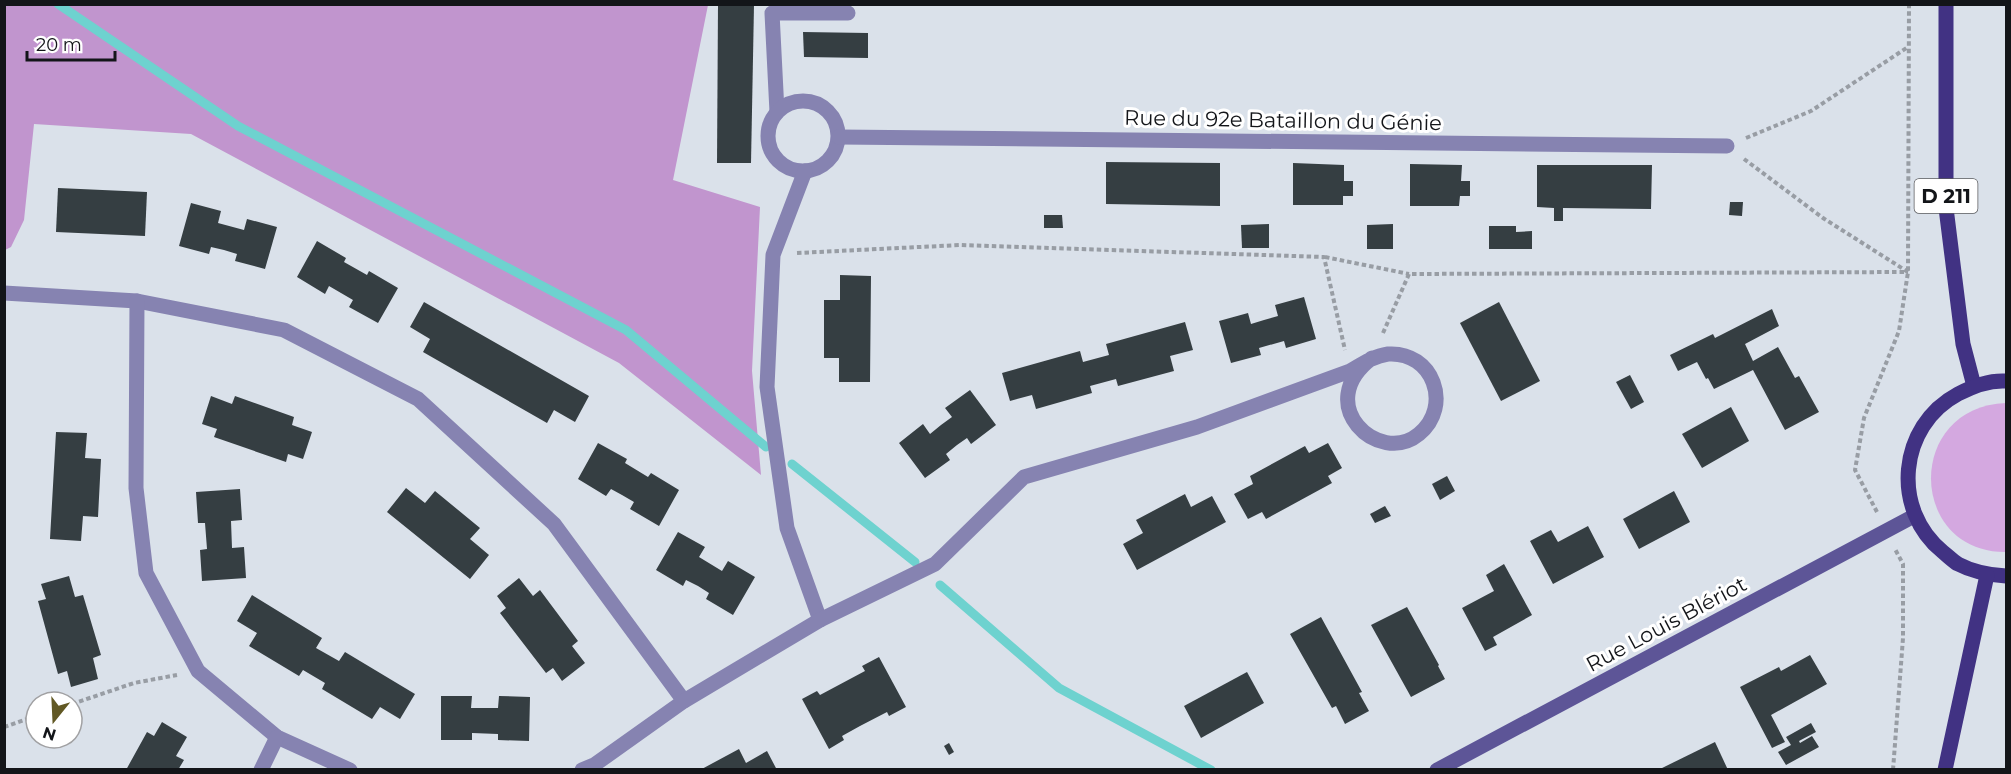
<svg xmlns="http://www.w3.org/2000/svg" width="2011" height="774" viewBox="0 0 2011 774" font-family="Montserrat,sans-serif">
	<rect width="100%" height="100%" fill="#dae1ea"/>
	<path fill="#d4a8e0" d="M2006,403V552C1908,553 1904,407 2006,403Z"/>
	<path fill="#c195ce" d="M5,4L708,5L673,180L760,207L752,371L761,475L619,363L191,134L34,124L24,220L11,247L5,250Z"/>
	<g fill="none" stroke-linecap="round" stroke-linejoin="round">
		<g stroke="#6ed2cf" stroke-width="9">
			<path d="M58,4L238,126L626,330L766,447"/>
			<path d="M792,464L915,562"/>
			<path d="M940,585L1059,688L1211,770"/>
		</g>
	</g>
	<g fill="#353e42">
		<path d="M718,5H754L751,163H717Z"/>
		<path d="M803,32L868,33V58L804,57Z"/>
		<path d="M1106,162L1220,163V206L1106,204Z"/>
		<path d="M1293,163L1344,165V181H1353V196H1343V205H1293Z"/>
		<path d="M1410,164L1462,165L1461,181H1470V196H1460L1459,206H1410Z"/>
		<path d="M1537,165H1652L1651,209L1563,208V221H1554V208L1537,207Z"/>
		<path d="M58,188L147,192L145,236L56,232Z"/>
		<path d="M1730,202H1743L1742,216L1729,215Z"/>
		<path d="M191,203L221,211L218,223L244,230L247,219L277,227L265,269L235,261L237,254L224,250L211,247L209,254L179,246Z"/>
		<path d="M1044,215H1062L1063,228H1044Z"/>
		<path d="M1269,224V248H1242L1241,225Z"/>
		<path d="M1393,224V249H1367V225Z"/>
		<path d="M1489,226H1516V232L1532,231V249H1489Z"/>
		<path d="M317,241L346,258L344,262L367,275L369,271L398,288L378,323L349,307L353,300L329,286L325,294L297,277Z"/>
		<path d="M840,275L871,276L870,382H839V358H824V300H840Z"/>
		<path d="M1304,297L1316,339L1286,348L1284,341L1259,348L1261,355L1231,363L1219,321L1248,313L1251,324L1264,320L1278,316L1275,305Z"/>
		<path d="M424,302L589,396L575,422L554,410L547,423L423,352L430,339L410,327Z"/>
		<path d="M1499,302L1540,381L1501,401L1460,323Z"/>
		<path d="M1772,309L1779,326L1745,344L1753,361L1778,347L1795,378L1799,376L1819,412L1785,430L1753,370L1714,389L1708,378L1706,379L1697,362L1678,371L1670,355L1713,334L1715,338Z"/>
		<path d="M1185,322L1193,350L1170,356L1174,371L1118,386L1116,379L1090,386L1092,393L1036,409L1032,395L1010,401L1002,373L1080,351L1083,362L1109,355L1106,344Z"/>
		<path d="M1630,375L1644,402L1631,409L1616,382Z"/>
		<path d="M970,390L996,425L971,444L967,438L957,445L946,454L950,460L925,478L899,443L923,424L930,434L941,425L952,417L945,408Z"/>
		<path d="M211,396L232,404L235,396L294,417L292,425L312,432L303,459L288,454L286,462L214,437L217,429L202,424Z"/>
		<path d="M1731,407L1749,441L1702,468L1682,434Z"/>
		<path d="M56,432L87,433L85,458L101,459L98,517L83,516L81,541L50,539Z"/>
		<path d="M598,443L627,459L625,463L648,477L651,473L679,490L659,526L630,509L634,502L622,495L611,489L606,496L578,479Z"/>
		<path d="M1328,443L1342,468L1328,476L1332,483L1266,519L1262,512L1248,519L1234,494L1253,484L1250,476L1305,446L1309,453Z"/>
		<path d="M1447,476L1455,491L1440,500L1432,484Z"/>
		<path d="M406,488L425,503L435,491L480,528L470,539L489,555L470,579L387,512Z"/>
		<path d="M240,489L242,520L231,521L232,548L244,547L246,578L202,581L200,550L207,549L205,523H198L196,492Z"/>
		<path d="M1674,491L1690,522L1639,549L1623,519Z"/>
		<path d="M1185,494L1191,507L1212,496L1226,522L1137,570L1123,544L1143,533L1136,520Z"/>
		<path d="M1385,506L1391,516L1375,523L1370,514Z"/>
		<path d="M1588,526L1604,557L1553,584L1530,541L1551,530L1558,542Z"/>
		<path d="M678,532L705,547L699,557L722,571L728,561L755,577L733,615L706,599L709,593L698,586L686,580L683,586L656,570Z"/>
		<path d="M1504,564L1532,615L1493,637L1497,645L1485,651L1462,608L1494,591L1486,575Z"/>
		<path d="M69,576L75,597L83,595L101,655L93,658L98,679L71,687L67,671L58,674L38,601L46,599L41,584Z"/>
		<path d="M519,578L533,596L540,590L578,641L572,646L585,663L562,681L553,668L546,673L500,613L506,608L497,596Z"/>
		<path d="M252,595L322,638L316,648L339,661L345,652L415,694L400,719L380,707L372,719L322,689L325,683L303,670L299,676L249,646L257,633L237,621Z"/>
		<path d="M1407,607L1439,665L1438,666L1445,679L1411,697L1371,625Z"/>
		<path d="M1321,617L1362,692L1359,693L1369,711L1345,724L1336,706L1332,708L1290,634Z"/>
		<path d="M1810,655L1827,684L1771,715L1785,742L1772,748L1740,687L1779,667L1781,671Z"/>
		<path d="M879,657L906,707L889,716L887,712L860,726L842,736L844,740L829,749L802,699L817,691L820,695L865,671L862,666Z"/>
		<path d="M1247,672L1264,703L1201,738L1184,706Z"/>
		<path d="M441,696H472L471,708H498L499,696L530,697L529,741L498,740V734L472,733V740H441Z"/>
		<path d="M162,722L187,737L176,756L184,760L178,770H126L147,732L154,736Z"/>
		<path d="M1811,723L1816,732L1799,741L1800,743L1812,736L1819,747L1786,765L1778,752L1791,745L1786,737Z"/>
		<path d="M1715,742L1728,770H1658Z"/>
		<path d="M949,743L954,752L949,755L944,746Z"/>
		<path d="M739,749L746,763L767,751L777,770H700Z"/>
	</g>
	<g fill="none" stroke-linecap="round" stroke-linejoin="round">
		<g stroke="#989da4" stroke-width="4" stroke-dasharray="4.5 3" stroke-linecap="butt">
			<path d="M1746,138L1811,111L1908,47"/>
			<path d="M1744,159L1823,218L1908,272"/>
			<path d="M797,253L960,245L1324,257L1345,350"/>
			<path d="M1325,257L1409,274"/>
			<path d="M1383,333L1409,274L1908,272"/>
			<path d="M1877,512L1855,470L1864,418L1899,331L1908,272L1909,4"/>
			<path d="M72,704L134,683L177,675"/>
			<path d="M4,727L36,716"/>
			<path d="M1893,770L1903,638V564L1895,549"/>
		</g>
		<path stroke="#8683b1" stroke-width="15" d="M777,112L772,13H848"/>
		<g stroke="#8683b1" stroke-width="15">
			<circle cx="803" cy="136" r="35"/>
			<path d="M839,137L1727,146"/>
			<path d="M805,171L773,255L767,387L787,528L820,620"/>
			<path d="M4,293L137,301L284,330L418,399L554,524L684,701"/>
			<path d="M137,301L136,488L146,573L198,671L277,737L350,770"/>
			<path d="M261,770L277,737"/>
			<path d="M582,770L594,765L684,701L820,620L935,564L1024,477L1197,427L1350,371C1362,364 1374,356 1388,354C1433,351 1453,406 1419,434C1379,467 1311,404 1372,358"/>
		</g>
		<path stroke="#5d5597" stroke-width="15" d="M1437,770L1914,516"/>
		<g stroke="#413283" stroke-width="15">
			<path d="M1946,4V208L1963,344L1974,386"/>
			<path d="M2006,381C1990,380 1973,386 1958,394C1898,426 1891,510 1943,552C1948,556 1953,561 1958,564C1973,572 1990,575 2006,576"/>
			<path d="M1945,770L1987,575"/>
		</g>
	</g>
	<g text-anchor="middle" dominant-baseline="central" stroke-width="6" stroke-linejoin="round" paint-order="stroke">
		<rect fill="#fff" stroke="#5a5b5e" stroke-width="1.5" x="1914.5" y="179" width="63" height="34" rx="4.5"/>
		<g font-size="20" font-weight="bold" fill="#131519">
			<text x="1946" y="196">D 211</text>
		</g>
		<g font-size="21" fill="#131519" stroke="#fff">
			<text transform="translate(1283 120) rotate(1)">Rue du 92e Bataillon du Génie</text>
			<text transform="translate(1666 624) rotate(-28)">Rue Louis Blériot</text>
		</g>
	</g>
	<rect width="2011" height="774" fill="none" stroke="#131519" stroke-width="12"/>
	<g transform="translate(54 720) rotate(198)"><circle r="28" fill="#ffffff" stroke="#a1a1a3" stroke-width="1.5"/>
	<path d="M0-4.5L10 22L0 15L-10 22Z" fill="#615824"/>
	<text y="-9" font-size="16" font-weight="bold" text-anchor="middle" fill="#131519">N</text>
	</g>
	<path d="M27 51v9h88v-9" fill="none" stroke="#131519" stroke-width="3"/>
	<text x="36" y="51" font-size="18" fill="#131519" stroke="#ffffff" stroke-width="4.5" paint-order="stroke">20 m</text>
</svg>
